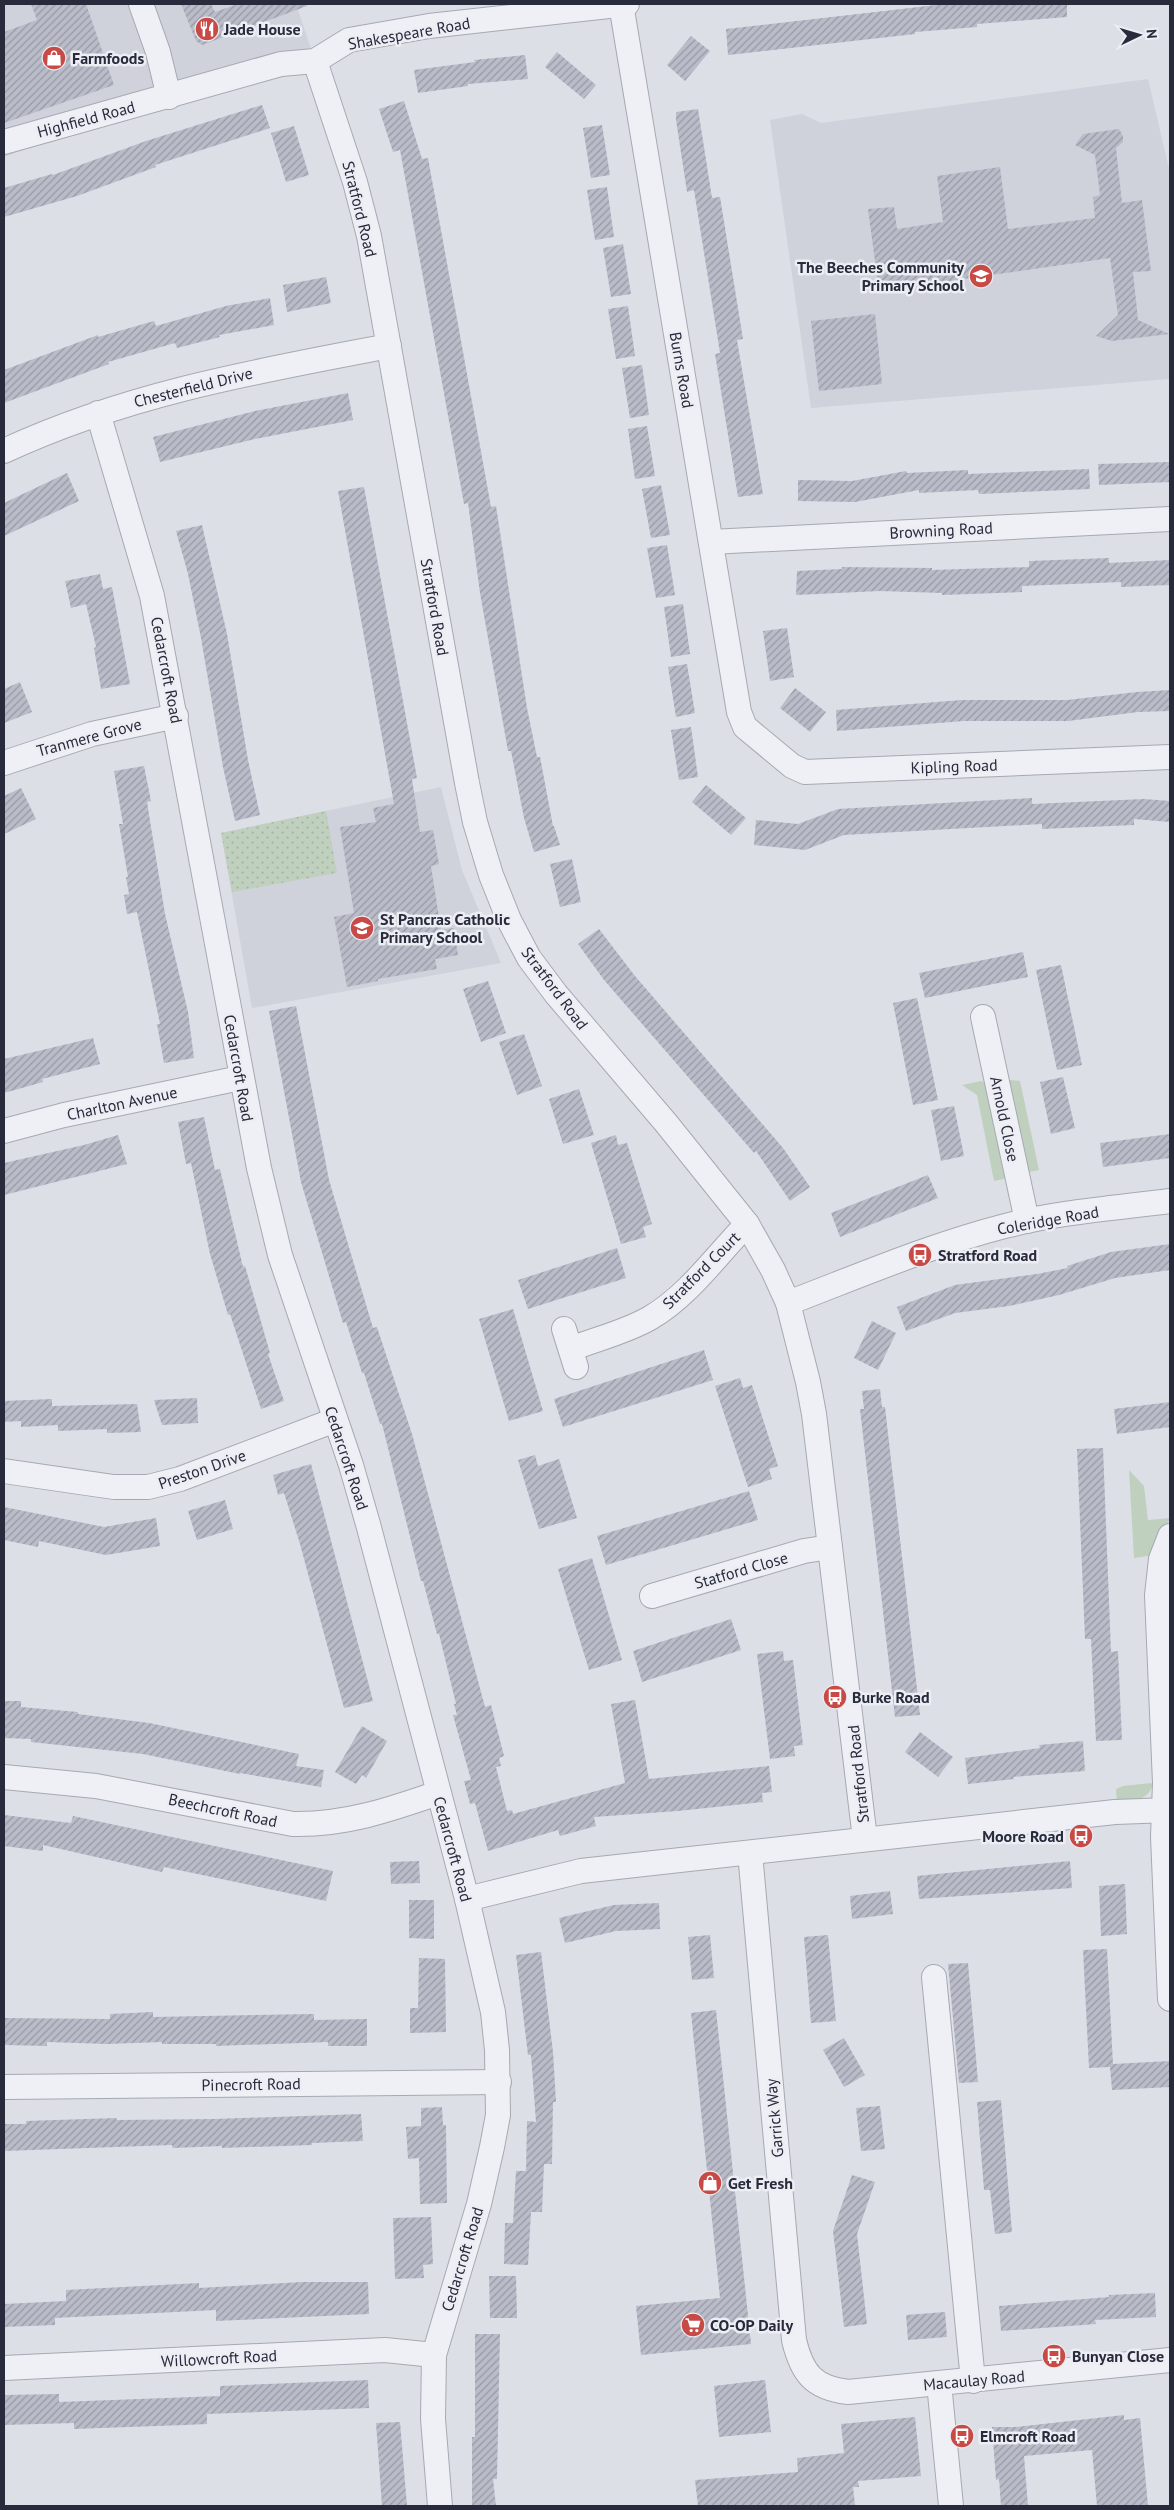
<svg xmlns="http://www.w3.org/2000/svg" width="1174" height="2510" viewBox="0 0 1174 2510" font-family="'PT Sans',sans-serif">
	<defs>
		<pattern id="park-dots" width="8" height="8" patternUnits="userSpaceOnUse" patternTransform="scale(1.25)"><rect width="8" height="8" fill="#c0d0be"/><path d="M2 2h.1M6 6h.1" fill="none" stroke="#a5b3a4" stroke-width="1.8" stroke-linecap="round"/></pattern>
		<pattern id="building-hatch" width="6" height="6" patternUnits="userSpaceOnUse" patternTransform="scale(1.25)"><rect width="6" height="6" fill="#babdc9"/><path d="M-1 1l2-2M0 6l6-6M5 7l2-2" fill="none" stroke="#979aa4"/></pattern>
	</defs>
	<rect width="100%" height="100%" fill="#dddfe6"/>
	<g fill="#cfd1db">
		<path d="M4,4H296L315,61L169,97L4,157Z"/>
		<path d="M1148,79L1170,173V379L811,408L770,120L802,114L821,123Z"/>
		<path d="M441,787L462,870L501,963L252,1008L221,833Z"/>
	</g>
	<g fill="#c0d0be">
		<path d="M1010,1080L1020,1081L1039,1170L1024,1173L1008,1084Z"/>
		<path d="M981,1081L987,1083L1009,1178L994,1181L977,1095L962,1085Z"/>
		<path d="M1129,1470L1144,1486L1148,1520L1170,1518L1154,1555L1134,1558Z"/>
		<path d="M1151,1783L1153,1785C1147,1801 1132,1802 1117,1804L1116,1789L1123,1786Z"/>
	</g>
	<path fill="url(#park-dots)" d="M326,811L337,873L232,892L221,833Z"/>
	<g fill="url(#building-hatch)">
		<path d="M31,4H86L114,85L4,123V32L37,20Z"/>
		<path d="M181,4H211L215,12L238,4H307V6L202,45L196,41Z"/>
		<path d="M945,4H1067V17L977,24V27L915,32V34L728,55L726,29Z"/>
		<path d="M691,36L710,51L685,81L667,65Z"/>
		<path d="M557,52L596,85L584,99L545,67Z"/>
		<path d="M525,55L528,79L468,84V86L418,93L414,70L475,62L474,60Z"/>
		<path d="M404,101L422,159L428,158L491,507L496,506L527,708L537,757H540L553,826H554L560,845L534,852L524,818L511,751H508L480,593L468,503L464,504L400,150L393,152L379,109Z"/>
		<path d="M262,105L270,128L155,165L156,167L77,196L4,217V188L52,174L53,175L146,141Z"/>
		<path d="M698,109L712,198L720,197L743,339L737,340L763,494L738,497L715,354L720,353L694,190L687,192L676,120V112Z"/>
		<path d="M602,125L610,175L591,178L583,128Z"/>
		<path d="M294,126L309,175L286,182L271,133Z"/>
		<path d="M1119,129L1123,136V142L1116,148L1122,203L1142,200L1151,271L1133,272L1138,320L1169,334L1112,341L1096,336L1118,315L1110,258L879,291L868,209L894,207L897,229L943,222L937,176L1000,167L1008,229L1095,218L1093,197L1100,195L1095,155L1075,145L1083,134Z"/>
		<path d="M607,187L614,237L595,240L587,190Z"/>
		<path d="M623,244L631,294L611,297L603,248Z"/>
		<path d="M326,277L331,303L287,312L283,285Z"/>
		<path d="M270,298L274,325L219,335L220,337L177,348L175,343L108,362L109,364L4,403V370L98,335V337L154,321L156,326L226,306Z"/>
		<path d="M628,306L635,356L616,359L608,309Z"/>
		<path d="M875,314L882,384L819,391L811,321Z"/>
		<path d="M642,365L649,415L630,418L622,368Z"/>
		<path d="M348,393L353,420L255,439L160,462L153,437L255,411Z"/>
		<path d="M647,426L655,476L635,479L628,429Z"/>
		<path d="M1170,462V482L1099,485L1098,464Z"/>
		<path d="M1089,469L1090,489L979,494L978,490L919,493V490L855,502L798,501V480L852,481L906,471L907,473L968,470V474Z"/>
		<path d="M67,473L79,501L4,536V503Z"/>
		<path d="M661,485L670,535L651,538L642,489Z"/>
		<path d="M364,487L417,778L412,779L420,832L433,830L439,864L431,866L441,930L454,928L458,955L435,959L437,969L378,979V981L347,987L334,917L354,913L340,827L376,822L373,808L394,804L338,491Z"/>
		<path d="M202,525L227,634L248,760L260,815L235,821L223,767L201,638L188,574L176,531Z"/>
		<path d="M667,545L675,595L656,598L647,548Z"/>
		<path d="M1109,558V563L1170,560V585L1121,587V582L1022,586V592L942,595V593L880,591L796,595L797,571L842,569V567L932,568V570L1029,567V561Z"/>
		<path d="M100,574L103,589L112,587L130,684L101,689L94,648L96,647L86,604L71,608L65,581Z"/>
		<path d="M683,604L690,654L671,657L664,607Z"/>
		<path d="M787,628L794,677L770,681L763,631Z"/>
		<path d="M687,664L695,713L676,717L668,667Z"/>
		<path d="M20,682L32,712L4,723V689Z"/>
		<path d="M795,688L826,712L810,732L780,708Z"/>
		<path d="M1170,690V711L1138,712L1068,721H964L837,731L836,710L962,700H1067L1137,692Z"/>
		<path d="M691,727L698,777L679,780L671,730Z"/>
		<path d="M144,766L151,801L147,802L165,914L188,1012L194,1058L164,1063L157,1024H160L137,912L127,914L124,895L129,894L126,877H128L119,824H123L114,771Z"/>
		<path d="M706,785L746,818L731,835L692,802Z"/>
		<path d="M21,788L36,819L4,834V796Z"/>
		<path d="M1032,798V804L1144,799L1170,801V822L1134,819V825L1042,829V824L844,835L805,850L754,845L756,820L798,824L838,809Z"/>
		<path d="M572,859L581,902L560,907L550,864Z"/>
		<path d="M599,929L635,976L783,1148L810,1187L790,1201L756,1151L754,1153L604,980L578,944Z"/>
		<path d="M1023,952L1028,977L925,998L919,973Z"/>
		<path d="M1061,965L1082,1065L1057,1070L1036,970Z"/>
		<path d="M488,981L506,1033L481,1042L463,989Z"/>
		<path d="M917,998L938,1100L913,1105L893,1003Z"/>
		<path d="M296,1006L329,1180L373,1328L377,1327L412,1434L485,1707L491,1705L504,1756L499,1758L501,1766L496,1767L507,1811L512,1810L513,1814L625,1783L611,1704L635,1700L649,1779L769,1766L772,1792L762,1793L763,1802L678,1811L594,1817L596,1826L560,1836L558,1830L488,1851L475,1803L470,1804L464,1781L471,1780L453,1715H457L454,1704H456L439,1634H437L423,1581H421L382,1424H380L364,1373H362L346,1322L343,1323L301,1182L269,1011Z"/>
		<path d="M524,1034L542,1086L517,1095L499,1042Z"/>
		<path d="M93,1038L100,1064L42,1079L43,1082L4,1093V1059Z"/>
		<path d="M1063,1077L1075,1128L1051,1134L1040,1082Z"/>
		<path d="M579,1089L594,1135L563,1144L549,1099Z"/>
		<path d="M954,1106L964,1156L941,1161L931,1110Z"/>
		<path d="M204,1117L215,1170L220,1169L243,1267L245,1266L270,1353L268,1354L284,1401L261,1409L230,1314L228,1315L210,1254L191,1163L186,1164L178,1122Z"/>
		<path d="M1170,1134V1158L1103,1167L1100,1143Z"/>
		<path d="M118,1135L127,1164L4,1195V1163L84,1145Z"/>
		<path d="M616,1135L618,1145L627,1143L652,1224L643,1227L646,1237L621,1244L591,1143Z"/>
		<path d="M928,1175L938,1198L840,1237L831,1213Z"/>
		<path d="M1170,1244V1270L1115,1278L1059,1295L1009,1306L955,1313L906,1331L897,1307L955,1285L1037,1274L1068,1268L1067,1266L1111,1252Z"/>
		<path d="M617,1248L626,1278L528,1309L518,1280Z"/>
		<path d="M513,1309L543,1411L509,1421L479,1319Z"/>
		<path d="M872,1321L896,1333L878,1370L854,1358Z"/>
		<path d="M704,1350L713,1380L563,1427L554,1399Z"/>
		<path d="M740,1378L743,1388L752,1385L778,1466L769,1469L772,1479L748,1487L715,1386Z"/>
		<path d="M880,1389L882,1407H885L920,1715L895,1717L860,1409H864L862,1391Z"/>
		<path d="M197,1398L198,1423L162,1425L154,1400Z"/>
		<path d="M52,1399V1406L137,1404L141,1432L107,1433V1429L58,1431V1425L21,1427V1421L4,1422V1401Z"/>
		<path d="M1170,1402V1427L1117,1434L1114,1409Z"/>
		<path d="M1103,1448L1111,1652L1118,1651L1122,1740L1096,1741L1091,1639H1085L1077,1449Z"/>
		<path d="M535,1455L538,1466L559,1459L577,1518L539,1529L518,1460Z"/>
		<path d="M311,1464L373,1701L344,1708L300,1544L284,1493L278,1495L273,1475Z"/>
		<path d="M749,1491L758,1520L606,1565L597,1536Z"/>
		<path d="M225,1500L233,1529L197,1540L188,1511Z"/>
		<path d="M4,1507L104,1527L156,1518L160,1546L106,1555L39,1541L38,1547L4,1540Z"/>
		<path d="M592,1558L622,1660L589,1670L558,1569Z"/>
		<path d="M731,1619L741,1650L642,1682L633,1651Z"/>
		<path d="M783,1651L784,1661L793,1660L803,1745L794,1746L795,1756L770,1759L757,1654Z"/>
		<path d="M4,1701H21V1707L78,1712V1714L149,1723L299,1754L296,1766L324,1770L321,1787L240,1773V1774L143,1754L31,1742V1739L4,1738Z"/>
		<path d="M362,1726L387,1741L366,1778L362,1775L356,1784L335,1772Z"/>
		<path d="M920,1732L953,1757L938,1777L905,1752Z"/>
		<path d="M1083,1741L1085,1771L1013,1777L1014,1779L968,1784L965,1758L1040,1748L1039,1745Z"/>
		<path d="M4,1815L71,1823L73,1816L333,1871L326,1901L164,1867L162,1872L43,1845V1851L4,1846Z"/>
		<path d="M419,1861L420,1883L391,1884L390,1862Z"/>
		<path d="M1070,1861L1072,1888L919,1899L917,1876Z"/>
		<path d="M1125,1884L1127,1934L1101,1936L1099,1886Z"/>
		<path d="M890,1891L893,1914L852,1919L850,1896Z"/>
		<path d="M409,1900H434V1939L409,1938Z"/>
		<path d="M659,1903L660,1929L616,1931L565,1943L559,1918L614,1905Z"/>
		<path d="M710,1935L714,1978L692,1980L688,1937Z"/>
		<path d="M828,1935L836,2021L811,2023L804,1937Z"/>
		<path d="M1107,1949L1113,2064L1170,2061V2087L1112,2090L1110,2067L1089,2068L1083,1950Z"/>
		<path d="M541,1952L553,2052L556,2102H553L552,2164H544L542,2212H531L528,2265L504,2264L505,2223H513L516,2171H526L527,2121L536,2122L531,2055H528L516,1955Z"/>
		<path d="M419,1958L445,1959L446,2032L410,2033V2008H418Z"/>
		<path d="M968,1963L978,2082L959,2083L948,1964Z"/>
		<path d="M716,2010L751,2344L641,2355L636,2306L720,2298L691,2013Z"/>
		<path d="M153,2012V2017L314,2014V2020L367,2019V2046H328V2042L216,2046V2044H162V2042L107,2044L47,2042V2046L5,2045V2018L110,2019V2014Z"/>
		<path d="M844,2038L865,2075L844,2087L823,2050Z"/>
		<path d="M1001,2100L1012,2232L995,2234L990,2190H984L977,2102Z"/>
		<path d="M880,2106L885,2149L861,2151L856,2108Z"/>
		<path d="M442,2107L443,2125H446L447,2203L420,2204L419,2158L408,2159L406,2127L421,2126V2108Z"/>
		<path d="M361,2114L363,2141L312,2143V2145L222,2148V2146L173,2148L172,2145L4,2151V2124H26V2121L116,2118L117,2120L214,2119Z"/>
		<path d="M852,2175L875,2182L857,2234L867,2324L844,2327L833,2231Z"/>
		<path d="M431,2217L433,2264L423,2265L424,2278L395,2279L393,2218Z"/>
		<path d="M489,2276H516L517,2318H490Z"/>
		<path d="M302,2282H368L369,2314L216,2321V2310L55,2318V2325L4,2327V2304L66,2301V2290L199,2283V2288Z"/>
		<path d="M1155,2293L1156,2317L1095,2320L1096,2324L1001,2331L999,2306L1109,2297V2295Z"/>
		<path d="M945,2312L947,2337L908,2340L906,2315Z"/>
		<path d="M475,2334H500L497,2479H493L496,2506H472V2437H475Z"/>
		<path d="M368,2380L369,2408L207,2414V2424L185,2425L74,2429V2423L4,2425V2395L59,2394V2402L220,2396V2386Z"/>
		<path d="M765,2380L771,2432L719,2437L714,2386Z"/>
		<path d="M1124,2415V2420L1140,2418L1148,2506H1097L1092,2450L1024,2456L1028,2506H1001L999,2479L996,2480L992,2427H1015Z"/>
		<path d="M915,2417L921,2476L858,2481L859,2487H853L855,2505L698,2506L695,2480L798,2472L797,2458L844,2453L841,2424Z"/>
		<path d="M400,2422L407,2506H382L376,2423Z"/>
	</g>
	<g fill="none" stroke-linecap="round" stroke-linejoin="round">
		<g stroke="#a6a9b3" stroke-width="26">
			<g id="minor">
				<path d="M141,4L158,52L169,97"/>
				<path d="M621,4L739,712L745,727L792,766L805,772L1170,757"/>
				<path d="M315,61L355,182L369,236L467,783L475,822L491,875L509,920L529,958L556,994L666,1123L747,1224L773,1270L788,1303L808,1382L814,1414L865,1839"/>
				<path d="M4,142L281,64L315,61L349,40L429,26L627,4"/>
				<path d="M98,413L152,596L259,1168L280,1255L351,1465L368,1524L467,1899L493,2012L497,2050L498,2115L492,2147L479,2204L434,2355L433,2419L440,2506"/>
				<path d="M4,451C126,394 257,371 389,346"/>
				<path d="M711,542L1170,519"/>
				<path d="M4,763L92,734L176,716"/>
				<path d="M983,1017L1027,1221"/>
				<path d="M4,1131L64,1115L240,1078"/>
				<path d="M788,1303C859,1276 931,1245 1005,1226C1059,1212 1116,1208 1170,1201"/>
				<path d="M564,1329L576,1367"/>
				<path d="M571,1349C596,1339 626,1332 650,1318C688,1296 716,1256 747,1224"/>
				<path d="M4,1471L114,1487H148L180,1479L335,1420"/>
				<path d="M652,1596L804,1551L830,1547"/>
				<path d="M4,1777L96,1786L293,1824C345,1825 389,1810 438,1793"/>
				<path d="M750,1853L794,2340C802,2374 814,2388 848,2392L1170,2360"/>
				<path d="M467,1899L581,1871L1115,1812L1170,1810"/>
				<path d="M934,1977L973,2381"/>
				<path d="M1170,1999L1163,1837L1165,1783L1157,1595L1161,1559L1170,1536"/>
				<path d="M4,2087L499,2082"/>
				<path d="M4,2368L385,2350L434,2355"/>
				<path d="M939,2383L951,2506"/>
			</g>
		</g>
		<use href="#minor" stroke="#eff0f5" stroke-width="24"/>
	</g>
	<defs>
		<g id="restaurant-disc" transform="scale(1.25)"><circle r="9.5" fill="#c74a46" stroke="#eceef4"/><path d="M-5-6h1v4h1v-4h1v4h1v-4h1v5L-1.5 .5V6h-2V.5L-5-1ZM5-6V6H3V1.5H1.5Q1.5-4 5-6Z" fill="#fff"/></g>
		<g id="shop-disc" transform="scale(1.25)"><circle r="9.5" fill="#c74a46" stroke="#eceef4"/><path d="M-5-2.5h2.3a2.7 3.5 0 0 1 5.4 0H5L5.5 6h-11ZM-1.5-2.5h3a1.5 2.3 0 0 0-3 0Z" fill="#fff"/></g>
		<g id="school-disc" transform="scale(1.25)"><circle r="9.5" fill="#c74a46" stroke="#eceef4"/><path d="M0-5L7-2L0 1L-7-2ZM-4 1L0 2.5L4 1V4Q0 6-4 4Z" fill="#fff"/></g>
		<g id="bus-disc" transform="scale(1.25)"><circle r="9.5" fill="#c74a46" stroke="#eceef4"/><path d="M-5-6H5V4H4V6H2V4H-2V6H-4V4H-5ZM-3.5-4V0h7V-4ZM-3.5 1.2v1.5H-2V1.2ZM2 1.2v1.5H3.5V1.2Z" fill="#fff"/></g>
		<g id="supermarket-disc" transform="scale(1.25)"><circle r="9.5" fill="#c74a46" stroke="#eceef4"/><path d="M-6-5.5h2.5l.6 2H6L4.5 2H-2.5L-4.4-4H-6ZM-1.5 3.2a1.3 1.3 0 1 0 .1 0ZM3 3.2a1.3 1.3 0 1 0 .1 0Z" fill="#fff"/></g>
	</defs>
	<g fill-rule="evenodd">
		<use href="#restaurant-disc" x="207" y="29"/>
		<use href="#shop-disc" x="54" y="58"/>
		<use href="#school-disc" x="981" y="276"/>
		<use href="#school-disc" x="362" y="928"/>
		<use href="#bus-disc" x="920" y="1255"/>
		<use href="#bus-disc" x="835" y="1697"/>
		<use href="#bus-disc" x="1081" y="1836"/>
		<use href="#shop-disc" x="710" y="2183"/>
		<use href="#supermarket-disc" x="693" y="2325"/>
		<use href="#bus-disc" x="1054" y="2356"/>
		<use href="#bus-disc" x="962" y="2436"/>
	</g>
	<g text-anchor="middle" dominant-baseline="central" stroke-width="5" stroke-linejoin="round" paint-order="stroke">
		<g font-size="16" font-weight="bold" fill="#272b3c" stroke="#eceef4" text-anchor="start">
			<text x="224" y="29">Jade House</text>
			<text x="72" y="58">Farmfoods</text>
			<text x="964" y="267" text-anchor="end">The Beeches Community<tspan x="964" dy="18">Primary School</tspan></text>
			<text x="380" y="919">St Pancras Catholic<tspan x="380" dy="18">Primary School</tspan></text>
			<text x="938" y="1255">Stratford Road</text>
			<text x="852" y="1697">Burke Road</text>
			<text x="1064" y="1836" text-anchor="end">Moore Road</text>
			<text x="728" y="2183">Get Fresh</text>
			<text x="710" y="2325">CO-OP Daily</text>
			<text x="1072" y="2356">Bunyan Close</text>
			<text x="980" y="2436">Elmcroft Road</text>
		</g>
		<g font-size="16" fill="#272b3c" stroke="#eceef4">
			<text transform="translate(409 33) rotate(-10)">Shakespeare Road</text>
			<text transform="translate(86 119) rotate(-15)">Highfield Road</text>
			<text transform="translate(360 209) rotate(76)">Stratford Road</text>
			<text transform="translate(682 370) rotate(80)">Burns Road</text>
			<text transform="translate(193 387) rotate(-14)">Chesterfield Drive</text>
			<text transform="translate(941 530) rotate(-3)">Browning Road</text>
			<text transform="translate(435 607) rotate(80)">Stratford Road</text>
			<text transform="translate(167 670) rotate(79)">Cedarcroft Road</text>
			<text transform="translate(89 737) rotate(-15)">Tranmere Grove</text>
			<text transform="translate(954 766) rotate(-2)">Kipling Road</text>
			<text transform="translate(555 988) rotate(53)">Stratford Road</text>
			<text transform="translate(239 1068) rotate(80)">Cedarcroft Road</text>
			<text transform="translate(122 1103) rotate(-12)">Charlton Avenue</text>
			<text transform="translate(1005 1119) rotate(78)">Arnold Close</text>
			<text transform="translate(1048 1220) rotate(-10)">Coleridge Road</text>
			<text transform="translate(701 1270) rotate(-45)">Stratford Court</text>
			<text transform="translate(347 1458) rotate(72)">Cedarcroft Road</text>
			<text transform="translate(202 1469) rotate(-19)">Preston Drive</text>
			<text transform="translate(741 1570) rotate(-16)">Statford Close</text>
			<text transform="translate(858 1774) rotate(-96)">Stratford Road</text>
			<text transform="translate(223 1810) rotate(12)">Beechcroft Road</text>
			<text transform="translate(453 1849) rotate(75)">Cedarcroft Road</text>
			<text transform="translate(251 2084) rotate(-1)">Pinecroft Road</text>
			<text transform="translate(774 2118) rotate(-95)">Garrick Way</text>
			<text transform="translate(462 2259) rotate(-73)">Cedarcroft Road</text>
			<text transform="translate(219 2358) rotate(-3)">Willowcroft Road</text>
			<text transform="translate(974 2380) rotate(-5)">Macaulay Road</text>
		</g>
	</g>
	<rect width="1174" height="2510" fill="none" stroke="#272b3c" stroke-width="10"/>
	<g transform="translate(1139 35) rotate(85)" stroke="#eceef4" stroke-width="4" paint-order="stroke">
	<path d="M0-4L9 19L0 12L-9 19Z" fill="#272b3c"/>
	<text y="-8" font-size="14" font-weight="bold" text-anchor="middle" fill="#272b3c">N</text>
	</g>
</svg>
